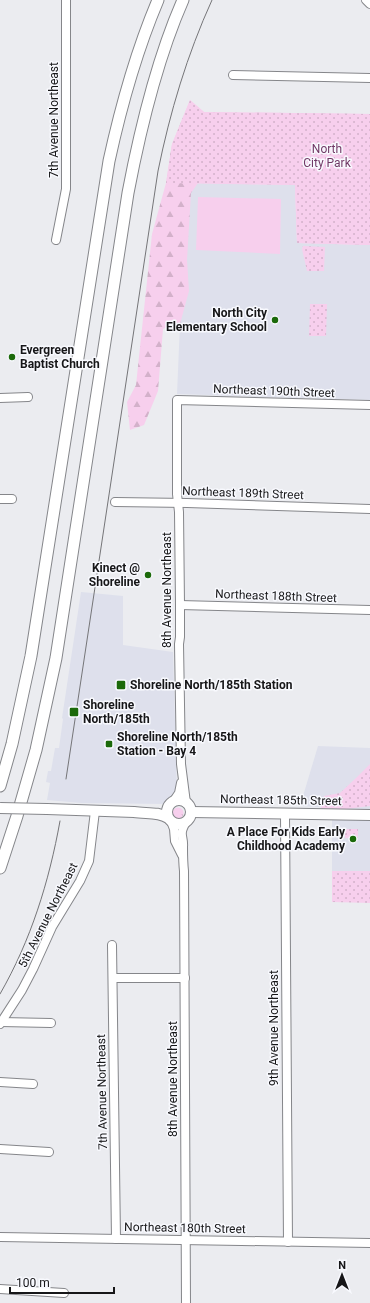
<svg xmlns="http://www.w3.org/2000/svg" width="370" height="1303" viewBox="0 0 370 1303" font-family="Roboto,sans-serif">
	<defs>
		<pattern id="grass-tufts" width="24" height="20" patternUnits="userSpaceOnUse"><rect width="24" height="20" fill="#f7cfed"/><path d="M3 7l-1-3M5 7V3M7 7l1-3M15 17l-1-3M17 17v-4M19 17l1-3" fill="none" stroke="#d3b1ca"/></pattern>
		<pattern id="forest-firs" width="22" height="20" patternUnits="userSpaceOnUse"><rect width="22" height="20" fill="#f7cfed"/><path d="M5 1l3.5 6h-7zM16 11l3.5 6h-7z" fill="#d3b1ca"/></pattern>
		<pattern id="park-dots" width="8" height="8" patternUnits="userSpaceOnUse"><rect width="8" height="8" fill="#f7cfed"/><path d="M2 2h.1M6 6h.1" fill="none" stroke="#d3b1ca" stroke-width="1.8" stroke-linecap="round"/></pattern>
	</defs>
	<rect width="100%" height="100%" fill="#ebecf0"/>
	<g fill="#dee0ec">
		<path d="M186,183L295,185L297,243L370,245V400L177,394Z"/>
		<path d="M81,592L123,596V645L173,652L177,792L171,801L165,804L81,803L47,800L50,783L46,782L48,771H51L55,748H59L63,719L62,718Z"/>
		<path d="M318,746L370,748V871H332V808L300,806Z"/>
	</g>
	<circle fill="url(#grass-tufts)" cx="178" cy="813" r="5.5"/>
	<path fill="url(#forest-firs)" d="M190,100L204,112L370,114V245L297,243L295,185L198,183L191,193L187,260L189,291L180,324L174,323L163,329L158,391L144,425L130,430L127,402L136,385L152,234L166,183L172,144Z"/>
	<g fill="url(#park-dots)">
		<path d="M190,100L204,112L370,114V245L297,243L295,185L166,183L172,144Z"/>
		<path d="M303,246L325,247L324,271H307L302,249Z"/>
		<path d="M310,304H327L326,336H309Z"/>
		<path d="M370,764V806L346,809L321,808L324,796L340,793L356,778Z"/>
		<rect x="345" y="829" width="13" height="9"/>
		<path d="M332,871H370V903L332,902Z"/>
	</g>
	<path fill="#f7cfed" d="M198,197L281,199L280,254L196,250Z"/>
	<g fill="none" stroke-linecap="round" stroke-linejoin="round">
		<g stroke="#85868a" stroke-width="10">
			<g id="minor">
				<path d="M366,0L370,4"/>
				<path d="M233,75L370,78"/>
				<path d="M56,240L66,189V0"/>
				<path d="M0,398L28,397"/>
				<path d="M0,499H12"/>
				<path d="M115,502L187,503L370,509"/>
				<path d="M180,605L370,610"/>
				<path d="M173,802L179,793L181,783"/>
				<path d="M186,803L181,764L179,644L180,637V605L179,512L177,494V400L370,405"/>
				<path d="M285,814L288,1242"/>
				<path d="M171,821L174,829L175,841L182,855"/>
				<path d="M186,822C178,836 184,835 183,847C183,855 183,862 184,871L186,1303"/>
				<path d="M112,945L116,1239"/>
				<path d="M113,978H185"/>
				<path d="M1,1022L51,1023"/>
				<path d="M0,1024L22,990L33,969L52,927L80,881L89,861L95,811"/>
				<path d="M0,1082L33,1084"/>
				<path d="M0,1149L49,1152"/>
				<path d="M0,1237L370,1243"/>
				<path d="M0,1289L64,1293"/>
			</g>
		</g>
		<g stroke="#85868a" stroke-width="12">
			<g id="major">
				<circle cx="179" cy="812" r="12"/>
				<path d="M47,809L134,812C146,814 158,811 168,818"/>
				<path d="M191,812L370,815"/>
			</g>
		</g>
		<g stroke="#85868a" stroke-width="13">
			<g id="highway">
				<path d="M0,786L12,744L31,656L109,161C121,106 136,52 158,0"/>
				<path d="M0,868L17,816L36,750L56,658L128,193C140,130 157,59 183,0"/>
			</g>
		</g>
		<use href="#minor" stroke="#fff" stroke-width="8"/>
		<use href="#major" stroke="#fff" stroke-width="10"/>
		<use href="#highway" stroke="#fff" stroke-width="11"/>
		<g stroke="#757578" stroke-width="1">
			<path d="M66,779L158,171C170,112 187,55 212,0"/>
			<path d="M0,994C31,940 49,882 60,821"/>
		</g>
		<g stroke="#85868a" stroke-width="12" stroke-linecap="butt">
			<path id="major-bridge" d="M0,808L47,809"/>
		</g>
		<use href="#major-bridge" stroke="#fff" stroke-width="10"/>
	</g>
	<g fill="#1b690a" stroke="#f8f9fe" stroke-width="1.5">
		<circle cx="275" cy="320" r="4"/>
		<circle cx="12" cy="357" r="4"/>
		<circle cx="148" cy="575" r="4"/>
		<rect x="116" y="680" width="10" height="10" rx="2"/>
		<rect x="69" y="707" width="10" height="10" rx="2"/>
		<rect x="105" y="740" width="8" height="8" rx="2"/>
		<circle cx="353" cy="839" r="4"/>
	</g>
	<g text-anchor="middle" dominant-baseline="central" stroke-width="3" stroke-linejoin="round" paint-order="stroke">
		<g font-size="12" fill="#161618" stroke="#f8f9fe">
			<text transform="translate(54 120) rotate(-90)">7th Avenue Northeast</text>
			<text transform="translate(274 391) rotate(2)">Northeast 190th Street</text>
			<text transform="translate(243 493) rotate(2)">Northeast 189th Street</text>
			<text transform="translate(167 590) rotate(-90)">8th Avenue Northeast</text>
			<text transform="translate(276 596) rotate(2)">Northeast 188th Street</text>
			<text transform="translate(281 800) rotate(1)">Northeast 185th Street</text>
			<text transform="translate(48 915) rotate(-63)">5th Avenue Northeast</text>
			<text transform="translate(274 1028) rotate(-90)">9th Avenue Northeast</text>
			<text transform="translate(173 1079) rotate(-90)">8th Avenue Northeast</text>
			<text transform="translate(102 1092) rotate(-91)">7th Avenue Northeast</text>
			<text transform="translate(185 1228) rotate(1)">Northeast 180th Street</text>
		</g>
		<g font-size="12" fill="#713966" stroke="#f8f9fe">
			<text x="327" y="149">North<tspan x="327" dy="14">City Park</tspan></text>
		</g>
		<g font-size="12" font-weight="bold" fill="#161618" stroke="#f8f9fe" text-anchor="start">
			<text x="267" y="313" text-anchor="end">North City<tspan x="267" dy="14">Elementary School</tspan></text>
			<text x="20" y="350">Evergreen<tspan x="20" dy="14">Baptist Church</tspan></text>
			<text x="140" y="568" text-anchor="end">Kinect @<tspan x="140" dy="14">Shoreline</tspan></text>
			<text x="130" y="685">Shoreline North/185th Station</text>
			<text x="83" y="705">Shoreline<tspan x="83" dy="14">North/185th</tspan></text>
			<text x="117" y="737">Shoreline North/185th<tspan x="117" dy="14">Station - Bay 4</tspan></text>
			<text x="345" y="832" text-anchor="end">A Place For Kids Early<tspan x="345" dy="14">Childhood Academy</tspan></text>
		</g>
	</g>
	<g transform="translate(342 1275)" stroke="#f8f9fe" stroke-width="3" paint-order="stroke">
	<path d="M0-3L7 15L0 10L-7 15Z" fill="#161618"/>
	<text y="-6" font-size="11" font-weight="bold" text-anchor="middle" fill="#161618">N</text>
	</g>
	<path d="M10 1287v6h104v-6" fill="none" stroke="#161618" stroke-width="2"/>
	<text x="16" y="1287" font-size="12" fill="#161618" stroke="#f8f9fe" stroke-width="3" paint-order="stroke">100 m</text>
</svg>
